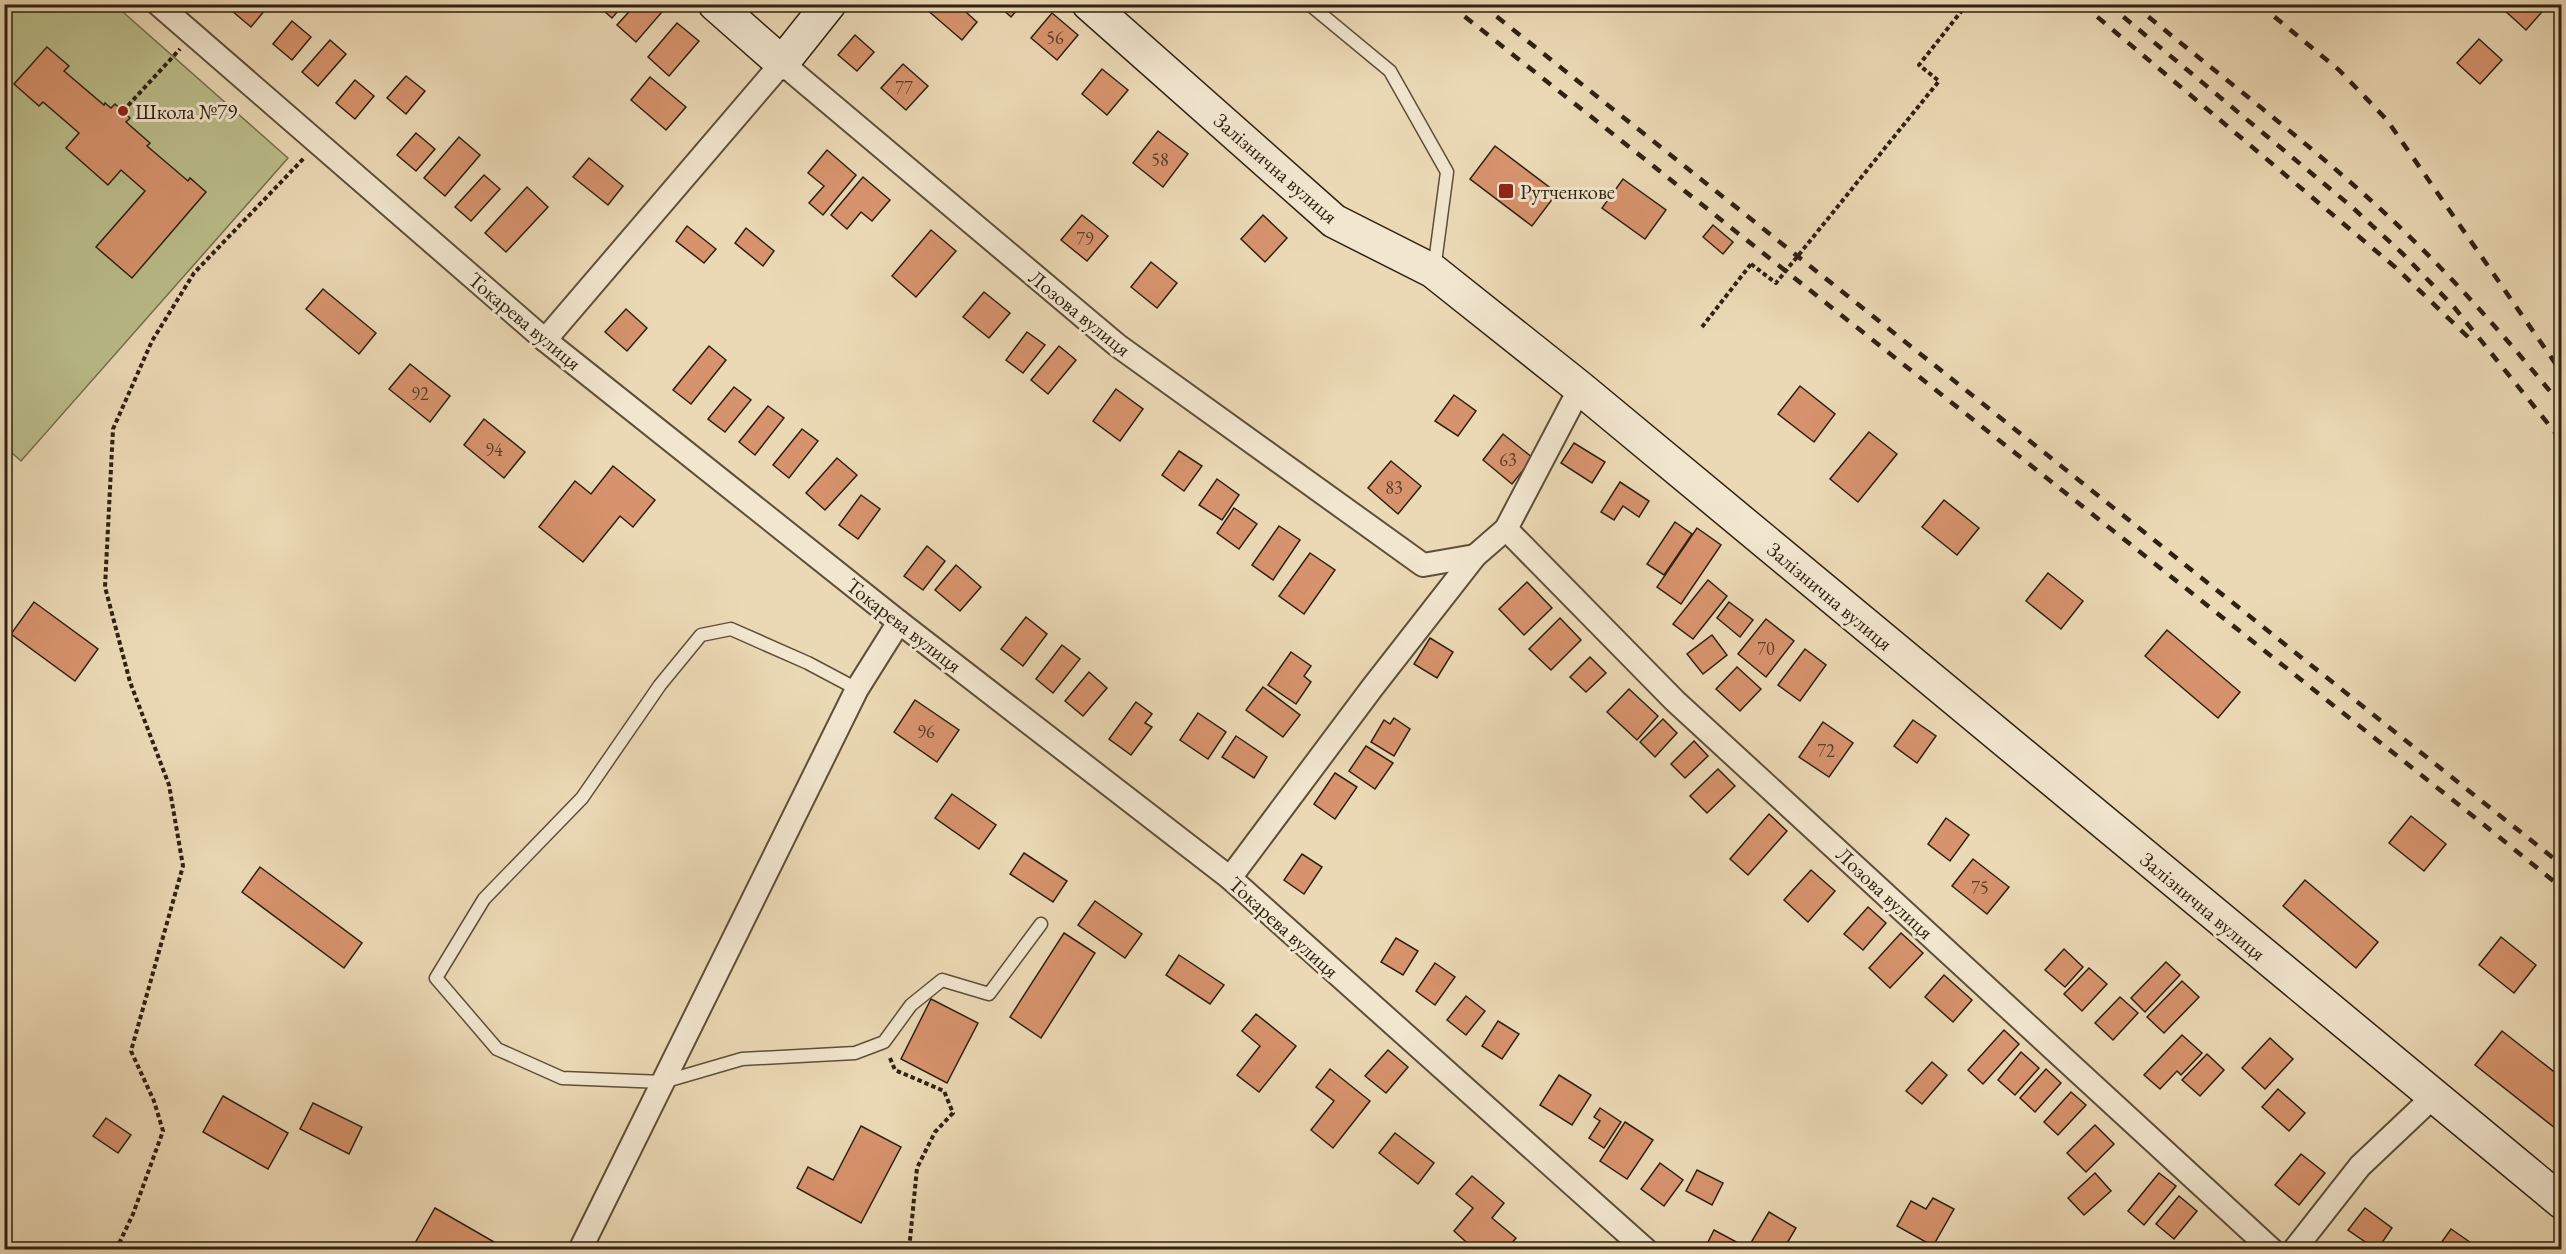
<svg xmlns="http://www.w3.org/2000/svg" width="2566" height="1254" viewBox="0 0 2566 1254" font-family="'EB Garamond',serif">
	<rect width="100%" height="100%" fill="#ebd9b5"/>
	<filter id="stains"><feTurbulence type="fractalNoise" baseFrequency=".00333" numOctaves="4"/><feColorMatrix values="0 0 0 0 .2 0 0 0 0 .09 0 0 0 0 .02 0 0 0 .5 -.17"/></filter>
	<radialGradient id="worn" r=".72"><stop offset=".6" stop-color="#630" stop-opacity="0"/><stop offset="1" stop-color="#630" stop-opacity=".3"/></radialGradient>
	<path fill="#bbbe8b" stroke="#75704e" stroke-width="1.5" d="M4,5H115L288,158L21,461L4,446Z"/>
	<g fill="#d7936d" stroke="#2f2111" stroke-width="1.5">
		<path d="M238,4H270L251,27L232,11Z"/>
		<path d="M596,4H624L612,18Z"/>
		<path d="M636,4L668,5L636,42L617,25Z"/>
		<path d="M930,4H957L977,22L962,40L926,9Z"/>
		<path d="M997,4H1022L1011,17Z"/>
		<path d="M2507,4H2547L2548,5L2526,30L2503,9Z"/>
		<path d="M1052,13L1078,35L1057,60L1031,38Z"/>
		<path d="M292,21L311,37L292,60L273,44Z"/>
		<path d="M677,23L699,41L669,76L648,57Z"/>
		<path d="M855,35L874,52L857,71L838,55Z"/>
		<path d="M2479,39L2502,60L2480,84L2457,63Z"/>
		<path d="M330,40L346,54L318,86L302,72Z"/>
		<path d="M47,47L69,66L64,71L104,105L105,103L111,108L115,104L130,118L126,122L150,143L147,146L188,181L190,178L206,192L132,278L96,247L145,191L121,170L108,185L66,148L79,133L43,102L39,106L14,84Z"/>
		<path d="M903,64L928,86L906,110L881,88Z"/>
		<path d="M1102,69L1128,90L1107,115L1082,94Z"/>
		<path d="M406,76L425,91L406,114L387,98Z"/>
		<path d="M650,77L686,107L666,130L631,100Z"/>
		<path d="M355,80L374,96L355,119L336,103Z"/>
		<path d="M1158,131L1188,154L1163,187L1133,163Z"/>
		<path d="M416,133L435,149L416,171L397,155Z"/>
		<path d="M459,137L480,155L445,196L424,178Z"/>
		<path d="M1495,146L1557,193L1532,226L1470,179Z"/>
		<path d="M827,150L856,175L823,215L809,203L824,186L808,173Z"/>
		<path d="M589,158L623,186L608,205L573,177Z"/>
		<path d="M484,175L500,189L471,221L455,207Z"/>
		<path d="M863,177L890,200L872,221L861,212L847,229L831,215Z"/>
		<path d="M1623,179L1666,210L1645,239L1602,208Z"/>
		<path d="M527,187L548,207L506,252L485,233Z"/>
		<path d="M1082,215L1108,236L1087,261L1061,240Z"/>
		<path d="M1263,215L1287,238L1265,262L1241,239Z"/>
		<path d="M1713,225L1733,242L1723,254L1703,237Z"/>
		<path d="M687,226L716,249L704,263L676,241Z"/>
		<path d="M746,228L774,251L763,266L735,243Z"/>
		<path d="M931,230L956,251L916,297L892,276Z"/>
		<path d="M1151,262L1177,283L1157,308L1131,287Z"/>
		<path d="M323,289L376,333L359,354L306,309Z"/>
		<path d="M984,292L1010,313L989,338L963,317Z"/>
		<path d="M626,309L647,328L627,351L605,332Z"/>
		<path d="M1027,332L1045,345L1023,373L1006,360Z"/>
		<path d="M709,346L726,360L691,404L673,390Z"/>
		<path d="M1059,346L1076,360L1048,394L1031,380Z"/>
		<path d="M410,364L450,396L430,422L389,389Z"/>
		<path d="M1800,386L1835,414L1814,442L1778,414Z"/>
		<path d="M734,387L751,400L725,432L708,419Z"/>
		<path d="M1116,389L1143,409L1120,441L1093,421Z"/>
		<path d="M1454,395L1476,411L1458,436L1435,421Z"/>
		<path d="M768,406L784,418L755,455L739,442Z"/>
		<path d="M484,419L525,452L504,478L464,445Z"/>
		<path d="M802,429L818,441L789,478L773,465Z"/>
		<path d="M1869,432L1897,454L1858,502L1830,479Z"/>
		<path d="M1503,434L1533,458L1512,484L1483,460Z"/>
		<path d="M1574,443L1605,462L1592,483L1561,463Z"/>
		<path d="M1179,451L1202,466L1184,491L1162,475Z"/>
		<path d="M837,458L857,475L825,510L806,493Z"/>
		<path d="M1391,461L1421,486L1398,514L1368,488Z"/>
		<path d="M613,466L655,500L633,527L620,516L583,562L539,527L575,481L591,494Z"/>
		<path d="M1217,479L1239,495L1222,520L1199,505Z"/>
		<path d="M1620,482L1649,501L1639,517L1623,506L1614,520L1601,512Z"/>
		<path d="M861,495L880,509L858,539L839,525Z"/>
		<path d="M1944,500L1979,528L1957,555L1922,527Z"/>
		<path d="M1234,508L1257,524L1239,549L1217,533Z"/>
		<path d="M1675,522L1692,534L1664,575L1647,564Z"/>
		<path d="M1279,526L1300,540L1273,580L1252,565Z"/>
		<path d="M1697,528L1721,545L1681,604L1657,587Z"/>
		<path d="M927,546L945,561L923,590L904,576Z"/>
		<path d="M1310,553L1335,570L1304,614L1279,596Z"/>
		<path d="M956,565L981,587L960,611L935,590Z"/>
		<path d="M2048,573L2083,601L2061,629L2026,601Z"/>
		<path d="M1708,580L1727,596L1693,639L1673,624Z"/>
		<path d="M1527,582L1552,608L1524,635L1499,609Z"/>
		<path d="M34,602L98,649L75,681L11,634Z"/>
		<path d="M1729,602L1753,620L1740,637L1717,618Z"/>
		<path d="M1026,617L1047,634L1023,666L1001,649Z"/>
		<path d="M1560,618L1581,640L1551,670L1529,649Z"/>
		<path d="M1766,619L1794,641L1766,677L1738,654Z"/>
		<path d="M2167,630L2240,692L2218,718L2145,656Z"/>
		<path d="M1712,635L1727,655L1703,674L1687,654Z"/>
		<path d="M1430,638L1453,652L1437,678L1414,664Z"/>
		<path d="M1062,645L1080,659L1053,693L1036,679Z"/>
		<path d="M1805,649L1826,665L1800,701L1778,685Z"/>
		<path d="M1291,652L1311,666L1304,676L1311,682L1296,704L1268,685Z"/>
		<path d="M1590,657L1606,673L1586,692L1570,677Z"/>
		<path d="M1737,667L1761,689L1740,711L1716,689Z"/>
		<path d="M1089,672L1107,688L1083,716L1065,701Z"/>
		<path d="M1263,687L1300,715L1283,737L1246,710Z"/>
		<path d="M1629,689L1658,716L1637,740L1607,712Z"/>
		<path d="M915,700L959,730L937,762L894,732Z"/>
		<path d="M1136,702L1152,714L1145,723L1152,727L1131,755L1109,739Z"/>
		<path d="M1198,713L1226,732L1208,759L1180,740Z"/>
		<path d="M1394,718L1410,729L1394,756L1371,742L1384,720L1390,724Z"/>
		<path d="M1663,719L1677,733L1655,757L1640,742Z"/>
		<path d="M1913,720L1936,736L1917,763L1894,746Z"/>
		<path d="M1823,722L1853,743L1829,777L1799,757Z"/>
		<path d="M1236,736L1267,757L1254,778L1222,757Z"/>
		<path d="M1694,741L1708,756L1685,778L1671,764Z"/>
		<path d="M1366,746L1393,763L1375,789L1349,771Z"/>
		<path d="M1718,769L1735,786L1707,813L1690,796Z"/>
		<path d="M1335,773L1357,787L1335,819L1314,804Z"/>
		<path d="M952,794L996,825L979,849L935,818Z"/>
		<path d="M1769,814L1787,831L1748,875L1730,859Z"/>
		<path d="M2411,816L2446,844L2424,871L2389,843Z"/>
		<path d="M1946,818L1969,835L1950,861L1928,844Z"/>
		<path d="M1024,853L1067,881L1053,902L1010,874Z"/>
		<path d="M1302,854L1322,867L1304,894L1284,880Z"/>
		<path d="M1973,859L2009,887L1987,914L1952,886Z"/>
		<path d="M260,867L362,943L344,968L242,892Z"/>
		<path d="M1811,870L1835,891L1808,922L1784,900Z"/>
		<path d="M2305,880L2378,942L2356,968L2283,906Z"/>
		<path d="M1095,901L1142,934L1125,958L1078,925Z"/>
		<path d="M1868,907L1886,923L1863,950L1844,934Z"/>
		<path d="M1064,933L1095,953L1041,1038L1010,1017Z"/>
		<path d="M1901,933L1923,953L1890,988L1869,968Z"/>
		<path d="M2501,937L2536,965L2514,993L2479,965Z"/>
		<path d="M1396,938L1418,951L1403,975L1381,962Z"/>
		<path d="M2064,949L2083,967L2065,987L2045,970Z"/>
		<path d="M1179,955L1224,985L1210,1004L1166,975Z"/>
		<path d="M2166,962L2180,975L2145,1012L2131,998Z"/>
		<path d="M1435,963L1455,977L1435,1005L1416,991Z"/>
		<path d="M2089,968L2107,984L2082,1011L2064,994Z"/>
		<path d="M1944,975L1972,1000L1953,1022L1925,997Z"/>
		<path d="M2182,981L2199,997L2164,1033L2147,1017Z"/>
		<path d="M1466,996L1485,1011L1466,1035L1447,1020Z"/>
		<path d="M2120,997L2138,1013L2113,1040L2095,1023Z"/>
		<path d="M931,999L978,1023L947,1083L901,1059Z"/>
		<path d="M1256,1014L1296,1046L1259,1092L1237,1075L1260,1046L1242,1031Z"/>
		<path d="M1498,1021L1519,1034L1502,1059L1482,1046Z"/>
		<path d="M2004,1030L2019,1044L1983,1084L1968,1070Z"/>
		<path d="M2502,1031L2562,1078V1120L2555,1128L2475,1065Z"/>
		<path d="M2182,1035L2202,1053L2181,1075L2177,1071L2160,1089L2144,1075Z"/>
		<path d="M2270,1038L2293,1059L2265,1089L2242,1068Z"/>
		<path d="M1388,1050L1408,1067L1386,1093L1365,1076Z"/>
		<path d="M2021,1052L2039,1068L2015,1095L1998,1080Z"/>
		<path d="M2207,1054L2224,1070L2200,1096L2182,1080Z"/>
		<path d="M1932,1062L1947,1075L1922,1104L1906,1091Z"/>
		<path d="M1330,1069L1370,1101L1333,1148L1311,1130L1334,1101L1316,1087Z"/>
		<path d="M2046,1069L2061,1083L2035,1112L2020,1098Z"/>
		<path d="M1559,1075L1591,1095L1572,1125L1540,1105Z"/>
		<path d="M2278,1089L2305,1113L2289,1131L2262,1107Z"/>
		<path d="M2071,1092L2086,1105L2058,1135L2044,1122Z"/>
		<path d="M223,1096L288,1133L268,1169L203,1132Z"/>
		<path d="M313,1103L362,1127L349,1154L300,1129Z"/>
		<path d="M1600,1108L1621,1122L1604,1148L1589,1138L1600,1121L1594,1117Z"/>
		<path d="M106,1118L131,1135L118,1153L93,1136Z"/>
		<path d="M1625,1122L1653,1140L1627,1179L1600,1161Z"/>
		<path d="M2095,1125L2114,1144L2086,1172L2067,1153Z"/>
		<path d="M861,1126L901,1147L861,1223L797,1188L808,1167L833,1180Z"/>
		<path d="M1395,1133L1434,1163L1418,1184L1379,1153Z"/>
		<path d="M2301,1154L2325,1173L2299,1205L2275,1185Z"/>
		<path d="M1660,1163L1683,1180L1664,1206L1641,1189Z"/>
		<path d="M1697,1170L1723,1183L1712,1205L1686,1191Z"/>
		<path d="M2095,1173L2111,1191L2084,1215L2068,1198Z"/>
		<path d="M2159,1173L2176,1186L2144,1225L2128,1211Z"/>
		<path d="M1472,1176L1504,1203L1492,1218L1516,1238L1506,1250H1475L1454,1231L1473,1208L1456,1194Z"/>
		<path d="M2179,1196L2197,1211L2174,1239L2156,1224Z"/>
		<path d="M1933,1198L1954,1209L1933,1246L1897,1226L1911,1201L1926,1209Z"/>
		<path d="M435,1208L508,1250H411Z"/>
		<path d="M2365,1208L2392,1228L2377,1250L2348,1230Z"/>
		<path d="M1769,1212L1796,1228L1783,1250H1755L1749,1246Z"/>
		<path d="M2451,1229L2480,1249L2436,1250Z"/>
		<path d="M1714,1230L1744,1246L1742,1250H1704Z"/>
	</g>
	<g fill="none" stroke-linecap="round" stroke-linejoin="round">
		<g stroke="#5e4f3a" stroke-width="15">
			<g id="service">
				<path d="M1309,4L1390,71L1447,172L1434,270"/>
				<path d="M857,689L808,663L731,629L701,635L660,685L582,798L484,899L436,978L497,1049L562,1078L663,1082L742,1059L855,1053L884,1042L911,1005L942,980L989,994L1041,924"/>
			</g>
		</g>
		<g stroke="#5e4f3a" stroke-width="26">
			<g id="minor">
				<path d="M158,4L545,340L899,622L1230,878L1646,1250"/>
				<path d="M545,340L782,63L1117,345L1423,565L1475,556"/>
				<path d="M1506,529L1675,701L2272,1250"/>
				<path d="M1230,878L1372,688L1475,556L1506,529L1580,388"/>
				<path d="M580,1250L857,689L899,622"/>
				<path d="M2294,1250L2360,1166L2433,1097"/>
			</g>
		</g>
		<g stroke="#2f2111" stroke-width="36">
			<g id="secondary">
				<path d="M715,4L782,63L829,4"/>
				<path d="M1089,4L1334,221L1433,271L1580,388L2562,1202"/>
			</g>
		</g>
		<g stroke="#2f2111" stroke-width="4" stroke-dasharray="4.5 3" stroke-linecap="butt">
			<path d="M123,111L180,49"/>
			<path d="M1702,327L1751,264"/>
			<path d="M890,1058L895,1070L944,1091L953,1113L935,1132L917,1168L909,1250"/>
			<path d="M116,1250L133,1214L163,1131L154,1101L131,1051L183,866L169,785L130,682L105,587L113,429L152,341L194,273L304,158"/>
		</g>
		<use href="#service" stroke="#f2e6cf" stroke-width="12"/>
		<use href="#minor" stroke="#f2e6cf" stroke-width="22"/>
		<use href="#secondary" stroke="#f2e6cf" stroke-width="33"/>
		<g stroke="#2f2111" stroke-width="4.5" stroke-dasharray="10 10" stroke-linecap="butt">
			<path d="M1449,4L2483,824L2562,888"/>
			<path d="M1481,4L2562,865"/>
			<path d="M2082,4L2395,267L2468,337"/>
			<path d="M2108,4L2352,207L2403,254L2454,307L2562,441"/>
			<path d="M2133,4C2210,68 2291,129 2366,196C2437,259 2502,332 2562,406"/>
			<path d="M2259,4L2339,70L2387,120L2562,373"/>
		</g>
		<path stroke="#2f2111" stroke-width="4" stroke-dasharray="4.5 3" stroke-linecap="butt" d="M1751,264L1776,283L1939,81L1919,65L1967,4"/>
	</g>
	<g fill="#8f2418" stroke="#f2e6cf" stroke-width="2">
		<circle cx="123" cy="111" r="6"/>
		<rect x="1498" y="183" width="16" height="16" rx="3"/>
	</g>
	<g text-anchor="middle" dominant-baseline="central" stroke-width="6" stroke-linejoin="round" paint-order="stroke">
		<g font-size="18" fill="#593e28">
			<text x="1055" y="37">56</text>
			<text x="904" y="87">77</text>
			<text x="1160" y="159">58</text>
			<text x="1085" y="238">79</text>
			<text x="420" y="393">92</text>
			<text x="494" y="449">94</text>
			<text x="1508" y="459">63</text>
			<text x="1394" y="487">83</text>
			<text x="1766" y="648">70</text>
			<text x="926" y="731">96</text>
			<text x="1826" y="750">72</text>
			<text x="1980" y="887">75</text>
		</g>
		<g font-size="21" fill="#2f2111" stroke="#f2e6cf" text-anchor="start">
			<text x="135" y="111">Школа №79</text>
			<text x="1520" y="191">Рутченкове</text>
		</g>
		<g font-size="21" fill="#2f2111" stroke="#f2e6cf">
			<text transform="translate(1276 168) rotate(41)">Залізнична вулиця</text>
			<text transform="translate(1080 313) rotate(39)">Лозова вулиця</text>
			<text transform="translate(525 321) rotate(40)">Токарева вулиця</text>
			<text transform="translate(1830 596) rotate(40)">Залізнична вулиця</text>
			<text transform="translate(904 625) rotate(38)">Токарева вулиця</text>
			<text transform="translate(1885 893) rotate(43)">Лозова вулиця</text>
			<text transform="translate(2203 906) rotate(40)">Залізнична вулиця</text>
			<text transform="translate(1284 927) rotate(42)">Токарева вулиця</text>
		</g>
	</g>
	<rect width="2566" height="1254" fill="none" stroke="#ebd9b5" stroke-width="24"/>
	<rect x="6" y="6" width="2554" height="1242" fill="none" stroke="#2f2111" stroke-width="3"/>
	<rect x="12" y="12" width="2542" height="1230" fill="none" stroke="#2f2111" stroke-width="1.5"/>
	<rect width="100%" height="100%" filter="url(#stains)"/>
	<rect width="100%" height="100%" fill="url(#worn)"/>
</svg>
